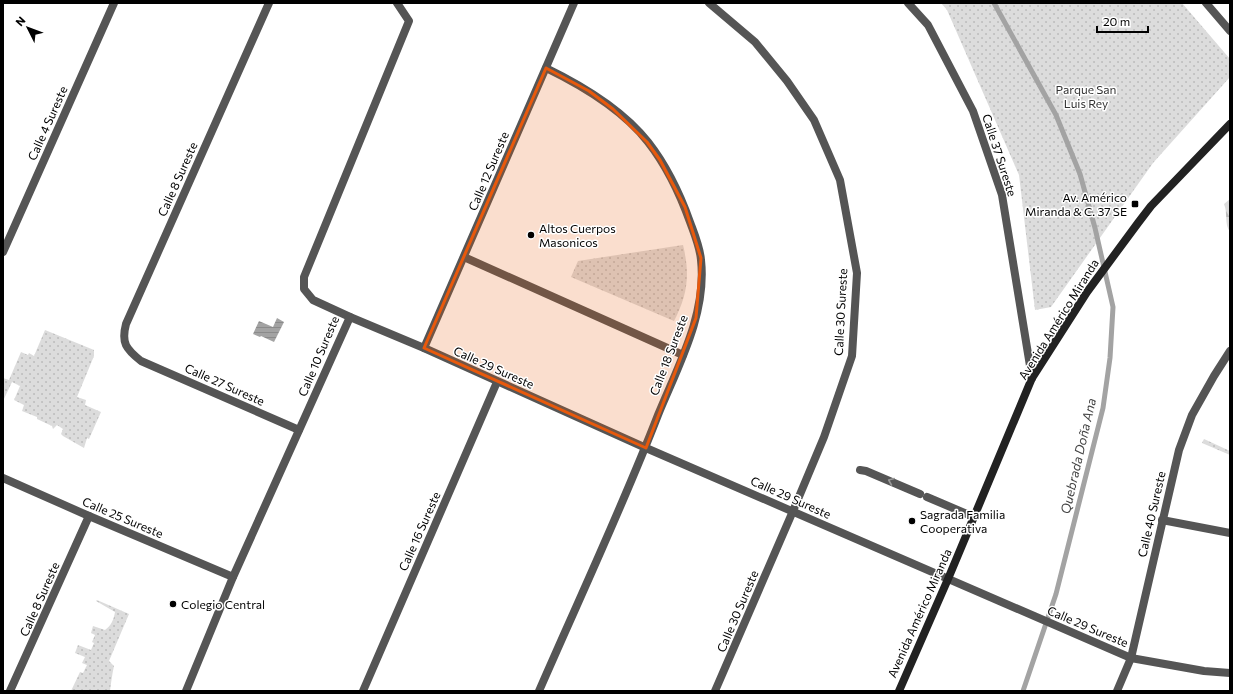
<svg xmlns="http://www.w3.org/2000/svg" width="1233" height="694" viewBox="0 0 1233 694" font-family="Commissioner,sans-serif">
	<defs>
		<pattern id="grass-dots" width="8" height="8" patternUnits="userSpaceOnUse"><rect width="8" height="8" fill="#dcdcdc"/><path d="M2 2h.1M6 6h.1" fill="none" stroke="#bbb" stroke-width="1.8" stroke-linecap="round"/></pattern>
		<pattern id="forest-firs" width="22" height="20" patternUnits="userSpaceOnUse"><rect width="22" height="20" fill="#dcdcdc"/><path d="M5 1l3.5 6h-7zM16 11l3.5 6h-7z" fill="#bbb"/></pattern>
		<pattern id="water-rules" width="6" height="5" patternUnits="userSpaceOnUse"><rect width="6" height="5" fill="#a3a3a3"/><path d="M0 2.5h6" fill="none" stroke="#8b8b8b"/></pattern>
	</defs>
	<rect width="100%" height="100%" fill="#fff"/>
	<g fill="url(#grass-dots)">
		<path d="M941,3H1182L1230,59V77L1153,163L1051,307L1035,310L1019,175L947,10Z"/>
		<path d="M683,245C690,274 688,294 674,321L571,277L578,261Z"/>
		<path d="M45,330L94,350V356L77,397L86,400L85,405L101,412L89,439L87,438L84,448L63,436L61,434L63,429L57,425L53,429L52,426L37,419V417L22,411L24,405L14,400L20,386L12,382L3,401V378L9,380L21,352L28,355L29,353L34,356Z"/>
		<path d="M1204,439L1230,451V455L1202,443Z"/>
		<path d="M97,600L129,614L109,661L114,666C112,675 111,683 110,691H71L80,672L83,673L87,665L82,663L85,657L75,653L78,645L91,650L94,643L92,642L95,635L91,633L93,626L105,630C111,626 114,619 115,612L96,601Z"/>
	</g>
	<path fill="url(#forest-firs)" d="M1230,199V232C1224,224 1228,213 1224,204Z"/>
	<path fill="url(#water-rules)" d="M277,318L284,322L274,342L261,336L260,337L253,334L259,321L273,327Z"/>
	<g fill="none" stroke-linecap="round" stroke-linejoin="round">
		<path stroke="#a3a3a3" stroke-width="5" d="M994,3L1056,115L1080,174L1095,228L1113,307L1110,358L1103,408L1056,594L1023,691"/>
		<g stroke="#555" stroke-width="8">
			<path d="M464,257L683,355"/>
			<path d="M860,470L866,471L920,494"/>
			<path d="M927,497L974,517"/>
		</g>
		<g stroke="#555" stroke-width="8">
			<path d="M269,3L126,324C121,343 126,349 141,361L299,430"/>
			<path d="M397,3L409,21L304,277V289L313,300L350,317L424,348L646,448L1131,658L1204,671L1230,673"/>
			<path d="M709,3L755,42L787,81L814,120L840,180L857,273L852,356L824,437L793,511L715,691"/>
			<path d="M908,3L928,25L973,111L1002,195L1032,378"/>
			<path d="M1206,3L1230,31"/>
			<path d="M3,252L114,3"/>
			<path d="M424,348L574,3"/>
			<path d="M3,478L89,516L233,577"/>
			<path d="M1162,520L1230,533"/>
			<path d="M10,691L89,516"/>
			<path d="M186,691L233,577L350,317"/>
			<path d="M363,691L497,382"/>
			<path d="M539,691C579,599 622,508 658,415C678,366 707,314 701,260C700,247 694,233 690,222C680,194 666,165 648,142C623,110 581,85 546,68"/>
			<path d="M1117,691L1131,658L1179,450L1192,415L1214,376L1230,351"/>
		</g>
		<path stroke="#222" stroke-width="8" d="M899,691L948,579L1032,378L1087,292L1138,223L1151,206L1230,124"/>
	</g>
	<defs><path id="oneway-chevron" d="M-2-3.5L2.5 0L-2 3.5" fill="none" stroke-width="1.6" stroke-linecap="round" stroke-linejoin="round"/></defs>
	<use stroke="#999" href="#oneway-chevron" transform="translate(891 481) rotate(-157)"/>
	<path fill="#e8590c" fill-opacity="0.2" stroke="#e8590c" stroke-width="3" stroke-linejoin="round" d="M546,68L589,91L613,109L647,142L660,160L685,207L701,258L696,318L646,448L424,348Z"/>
	<g fill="#000" stroke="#fff" stroke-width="1.5">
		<rect x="1131" y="200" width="8" height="8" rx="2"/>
		<circle cx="531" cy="235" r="4"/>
		<circle cx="912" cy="521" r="4"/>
		<circle cx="173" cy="604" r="4"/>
	</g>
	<g text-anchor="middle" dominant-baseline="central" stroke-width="3" stroke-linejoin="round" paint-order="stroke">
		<g font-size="12" fill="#333" stroke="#fff">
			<text x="1086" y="89">Parque San<tspan x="1086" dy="14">Luis Rey</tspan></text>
		</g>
		<g font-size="12" fill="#000" stroke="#fff">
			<text transform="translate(47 123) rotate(-66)">Calle 4 Sureste</text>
			<text transform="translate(1000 155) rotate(72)">Calle 37 Sureste</text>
			<text transform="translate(488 171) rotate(-67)">Calle 12 Sureste</text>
			<text transform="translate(177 179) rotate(-66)">Calle 8 Sureste</text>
			<text transform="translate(840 312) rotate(-87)">Calle 30 Sureste</text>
			<text transform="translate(1058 319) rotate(-58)">Avenida Américo Miranda</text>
			<text transform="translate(668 355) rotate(-69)">Calle 18 Sureste</text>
			<text transform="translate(318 356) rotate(-67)">Calle 10 Sureste</text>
			<text transform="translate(494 367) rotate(24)">Calle 29 Sureste</text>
			<text transform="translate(225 384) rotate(24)">Calle 27 Sureste</text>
			<text transform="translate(791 497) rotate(24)">Calle 29 Sureste</text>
			<text transform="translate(1151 514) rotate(-77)">Calle 40 Sureste</text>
			<text transform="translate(123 517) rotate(23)">Calle 25 Sureste</text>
			<text transform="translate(419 531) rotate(-66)">Calle 16 Sureste</text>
			<text transform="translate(39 599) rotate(-66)">Calle 8 Sureste</text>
			<text transform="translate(737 611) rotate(-67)">Calle 30 Sureste</text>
			<text transform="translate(919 613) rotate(-66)">Avenida Américo Miranda</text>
			<text transform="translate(1088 626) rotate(23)">Calle 29 Sureste</text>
		</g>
		<g font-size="12" fill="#000" stroke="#fff" text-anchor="start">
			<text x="1127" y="197" text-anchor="end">Av. Américo<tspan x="1127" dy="14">Miranda &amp; C. 37 SE</tspan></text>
			<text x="539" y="228">Altos Cuerpos<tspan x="539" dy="14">Masonicos</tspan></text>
			<text x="920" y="514">Sagrada Familia<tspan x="920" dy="14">Cooperativa</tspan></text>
			<text x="181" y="604">Colegio Central</text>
		</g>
		<g font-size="13" font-style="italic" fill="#444" stroke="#fff">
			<text transform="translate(1078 456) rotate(-77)">Quebrada Doña Ana</text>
		</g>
	</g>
	<rect width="1233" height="694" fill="none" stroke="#000000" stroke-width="8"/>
	<g transform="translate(28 28) rotate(312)" stroke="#ffffff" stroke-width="3" paint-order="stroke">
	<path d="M0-3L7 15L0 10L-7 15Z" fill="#000000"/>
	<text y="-6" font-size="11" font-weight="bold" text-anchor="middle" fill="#000000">N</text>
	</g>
	<path d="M1097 26v6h51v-6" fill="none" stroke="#000000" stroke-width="2"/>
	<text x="1103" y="26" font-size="12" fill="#000000" stroke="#ffffff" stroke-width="3" paint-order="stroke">20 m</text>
</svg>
